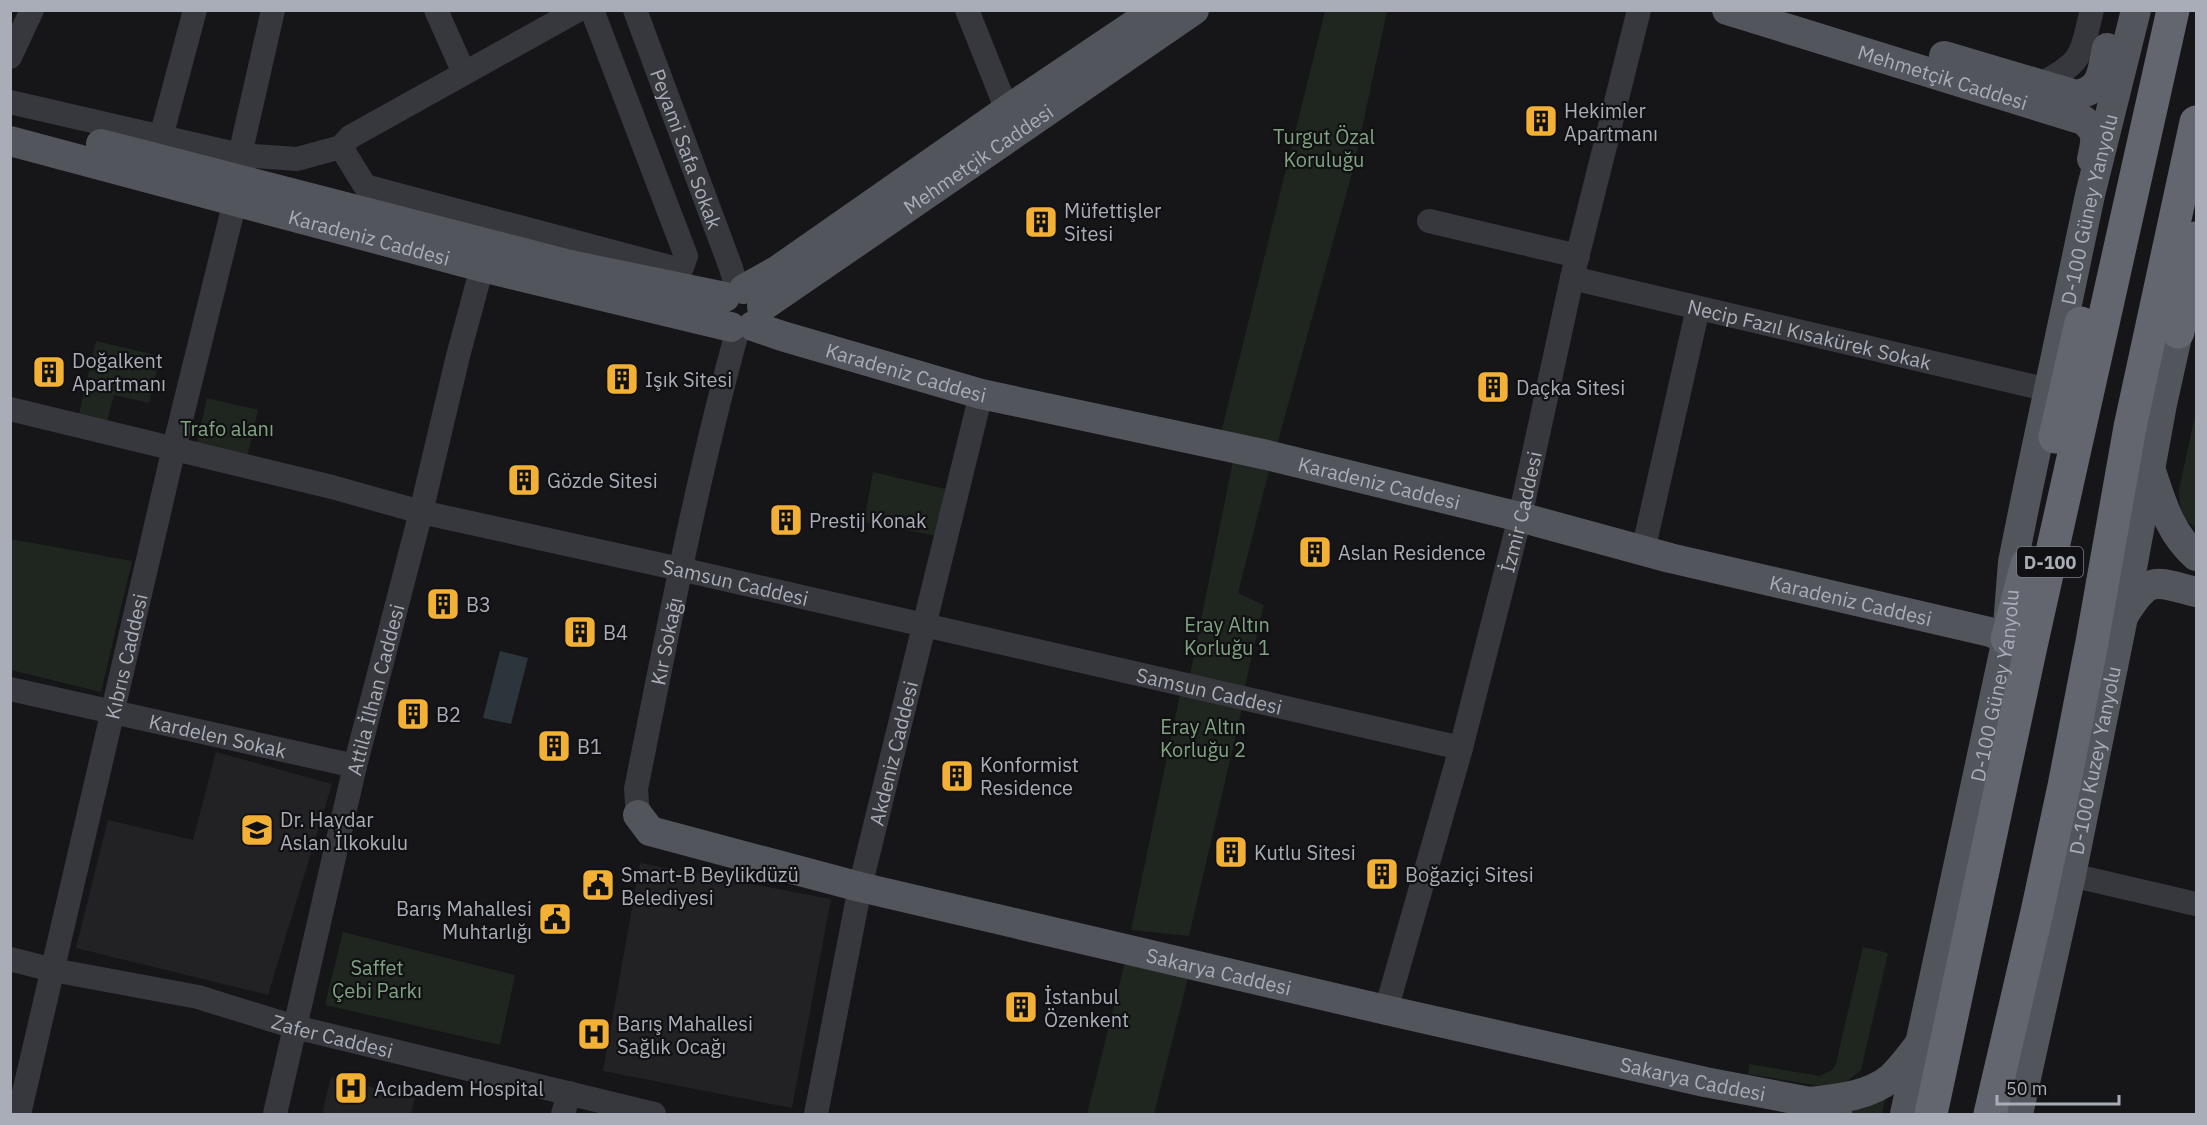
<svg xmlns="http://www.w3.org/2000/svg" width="2207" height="1125" viewBox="0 0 2207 1125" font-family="'IBM Plex Sans',sans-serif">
	<rect width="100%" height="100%" fill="#161618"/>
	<g fill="#222225">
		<path d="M216,752L332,784L268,995L76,948L108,820L193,840Z"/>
		<path d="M640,863L831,899L792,1108L603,1071Z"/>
		<path d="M331,1077L415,1098L411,1114H322Z"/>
	</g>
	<g fill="#1e261f">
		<path d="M1325,11H1387L1354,166L1275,452L1219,441Z"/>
		<path d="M96,341L160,356L149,403L114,395L107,421L79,414Z"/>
		<path d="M207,398L258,410L247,458L196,446Z"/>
		<path d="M2196,411V528L2181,516L2179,490Z"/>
		<path d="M1233,461L1270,467L1238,593L1264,605L1244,690L1190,675Z"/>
		<path d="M873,472L945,489L937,536L864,522Z"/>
		<path d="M11,539L132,561L101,692L11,670Z"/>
		<path d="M1181,690L1243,704L1189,936L1131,930Z"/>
		<path d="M343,932L515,975L500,1045L325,1005Z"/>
		<path d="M1863,947L1888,953L1861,1070L1845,1083L1826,1087L1748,1074L1749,1064L1820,1076L1832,1070L1836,1063Z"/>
		<path d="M1125,962L1188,978L1154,1114H1087Z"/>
		<path d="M1886,1096L1882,1114H1851L1846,1110Z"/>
	</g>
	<path fill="#2c353c" d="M500,651L528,658L511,724L483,718Z"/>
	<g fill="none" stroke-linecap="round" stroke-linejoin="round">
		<g stroke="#37383d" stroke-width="24">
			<path d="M436,10L464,73"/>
			<path id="s1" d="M635,10L731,268L737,289"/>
			<path d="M967,10L1007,110"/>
			<path d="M10,57L32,10"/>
			<path d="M2039,85C2084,61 2080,57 2092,10"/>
			<path d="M10,102L240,155L297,159L341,147L350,137L578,10"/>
			<path d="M161,137L195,10"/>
			<path d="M341,147L365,186L681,270L686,256L592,10"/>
			<path d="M240,155L273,10"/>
			<path d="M1429,221L1578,256"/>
			<path id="s2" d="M1572,278L2049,390"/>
			<path id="s3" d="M10,409L332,487L421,512L680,569L1461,748"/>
			<path d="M1643,551L1698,308"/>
			<path id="s4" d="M10,689L355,766"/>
			<path id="s5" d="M638,815L636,789C667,635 696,481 738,329"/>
			<path d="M2071,875L2196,904"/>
			<path id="s6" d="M10,959L53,970L198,997L295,1027L654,1114"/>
			<path id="s7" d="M1386,1010L1461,748L1520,517L1572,278L1639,10"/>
			<path id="s8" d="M19,1114L174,448L235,201"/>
			<path id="s9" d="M275,1114L355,766L421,512L458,356L482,267"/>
			<path d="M563,1114L569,1093"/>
			<path id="s10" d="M816,1114L860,887L981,394"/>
		</g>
		<g stroke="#53555c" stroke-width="30">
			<path id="s11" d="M1727,10L2083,120C2099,132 2096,140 2092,159"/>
			<path d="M1944,56L2076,95C2103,90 2102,71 2107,48"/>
			<path id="s12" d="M10,141L482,267L731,327"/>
			<path d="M101,144L570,265L725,297"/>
			<path d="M744,289L778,270L1007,110L1156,10"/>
			<path id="s13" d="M762,307L1194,10"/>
			<path id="s14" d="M753,326L782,336L981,394L1267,455L1520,517L1670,558L1990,632L2007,639"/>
			<path d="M2151,471C2162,504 2170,533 2196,556"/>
			<path d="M2124,615C2149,575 2154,581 2196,592"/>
			<path id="s15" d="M638,815L650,831L860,887L1386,1010L1705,1082L1810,1102L1837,1114"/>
			<path d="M1810,1102C1837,1099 1869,1096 1891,1078C1902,1068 1910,1056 1919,1045"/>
			<path id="s16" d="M1905,1114L2007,639L2013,562L2027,493L2090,195L2136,10"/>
			<path id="s17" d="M2018,1114L2071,875L2123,617L2162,404L2178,332L2187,311"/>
		</g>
		<g stroke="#63666e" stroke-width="33">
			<path d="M2178,332L2196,238"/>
			<path d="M2055,437L2081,323"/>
			<path d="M2007,639L2027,564"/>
			<path d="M1931,1114L2031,646L2173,10"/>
			<path d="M1990,1114L2037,912L2064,786L2092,642L2130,427L2196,122"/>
		</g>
	</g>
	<defs>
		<g id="building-square" transform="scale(1.725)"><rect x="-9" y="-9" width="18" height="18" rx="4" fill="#f2b134" stroke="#111113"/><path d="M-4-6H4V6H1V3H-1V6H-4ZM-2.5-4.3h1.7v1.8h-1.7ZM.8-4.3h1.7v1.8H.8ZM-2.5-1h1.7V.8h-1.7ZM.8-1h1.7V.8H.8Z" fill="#111"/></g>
		<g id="school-square" transform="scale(1.725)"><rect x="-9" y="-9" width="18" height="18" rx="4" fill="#f2b134" stroke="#111113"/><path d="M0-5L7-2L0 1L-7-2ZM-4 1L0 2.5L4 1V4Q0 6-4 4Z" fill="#111"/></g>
		<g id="civic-square" transform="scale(1.725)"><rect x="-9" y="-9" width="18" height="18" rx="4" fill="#f2b134" stroke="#111113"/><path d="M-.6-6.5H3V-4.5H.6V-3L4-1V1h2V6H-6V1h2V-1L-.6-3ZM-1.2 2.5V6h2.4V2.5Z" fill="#111"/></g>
		<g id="hospital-square" transform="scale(1.725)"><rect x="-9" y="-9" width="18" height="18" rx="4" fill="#f2b134" stroke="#111113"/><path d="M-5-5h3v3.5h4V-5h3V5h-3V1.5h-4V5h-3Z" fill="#111"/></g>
	</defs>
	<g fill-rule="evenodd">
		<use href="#building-square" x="1541" y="121"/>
		<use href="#building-square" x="1041" y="222"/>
		<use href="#building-square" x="49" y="372"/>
		<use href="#building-square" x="622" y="379"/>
		<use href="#building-square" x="1493" y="387"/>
		<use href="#building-square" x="524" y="480"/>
		<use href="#building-square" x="786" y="520"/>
		<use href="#building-square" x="1315" y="552"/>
		<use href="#building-square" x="443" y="604"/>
		<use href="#building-square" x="580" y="632"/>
		<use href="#building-square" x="413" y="714"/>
		<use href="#building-square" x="554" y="746"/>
		<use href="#building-square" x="957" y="776"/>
		<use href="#school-square" x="257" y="830"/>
		<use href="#building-square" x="1231" y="852"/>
		<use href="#building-square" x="1382" y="874"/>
		<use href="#civic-square" x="598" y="885"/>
		<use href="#civic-square" x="555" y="919"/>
		<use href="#building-square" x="1021" y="1007"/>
		<use href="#hospital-square" x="594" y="1034"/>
		<use href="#hospital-square" x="351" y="1088"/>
	</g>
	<g text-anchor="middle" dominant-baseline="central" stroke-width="4.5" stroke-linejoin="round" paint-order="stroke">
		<rect fill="#111113" stroke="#7b7e86" stroke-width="1.5" x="2017" y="547" width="66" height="30" rx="4.5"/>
		<g font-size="18" font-weight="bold" fill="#a8adb8">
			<text x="2050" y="562">D-100</text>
		</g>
		<g font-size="20" fill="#a8adb8" stroke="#111113">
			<text stroke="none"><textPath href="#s11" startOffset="226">Mehmetçik Caddesi</textPath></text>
			<text stroke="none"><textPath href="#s1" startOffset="148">Peyami Safa Sokak</textPath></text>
			<text stroke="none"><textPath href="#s13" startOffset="262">Mehmetçik Caddesi</textPath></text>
			<text stroke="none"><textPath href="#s16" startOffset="924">D-100 Güney Yanyolu</textPath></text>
			<text stroke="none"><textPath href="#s12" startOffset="372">Karadeniz Caddesi</textPath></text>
			<text stroke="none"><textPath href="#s2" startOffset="244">Necip Fazıl Kısakürek Sokak</textPath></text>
			<text stroke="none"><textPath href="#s14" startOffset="160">Karadeniz Caddesi</textPath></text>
			<text stroke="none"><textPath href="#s14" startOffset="646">Karadeniz Caddesi</textPath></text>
			<text stroke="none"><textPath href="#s7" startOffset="516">İzmir Caddesi</textPath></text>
			<text stroke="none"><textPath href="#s3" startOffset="746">Samsun Caddesi</textPath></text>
			<text stroke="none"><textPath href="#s14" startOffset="1132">Karadeniz Caddesi</textPath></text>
			<text stroke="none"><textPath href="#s5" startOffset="177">Kır Sokağı</textPath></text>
			<text stroke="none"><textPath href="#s8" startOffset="470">Kıbrıs Caddesi</textPath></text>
			<text stroke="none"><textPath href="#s16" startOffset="438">D-100 Güney Yanyolu</textPath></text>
			<text stroke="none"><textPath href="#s9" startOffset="436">Attila İlhan Caddesi</textPath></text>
			<text stroke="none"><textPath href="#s3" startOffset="1232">Samsun Caddesi</textPath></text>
			<text stroke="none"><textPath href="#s4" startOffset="213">Kardelen Sokak</textPath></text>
			<text stroke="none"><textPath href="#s10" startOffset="369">Akdeniz Caddesi</textPath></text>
			<text stroke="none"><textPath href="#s17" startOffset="362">D-100 Kuzey Yanyolu</textPath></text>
			<text stroke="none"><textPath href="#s15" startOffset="606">Sakarya Caddesi</textPath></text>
			<text stroke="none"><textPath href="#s6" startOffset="332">Zafer Caddesi</textPath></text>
			<text stroke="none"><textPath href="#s15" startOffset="1092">Sakarya Caddesi</textPath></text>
		</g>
		<g font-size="20" fill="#a8adb8" stroke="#111113" text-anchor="start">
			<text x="1564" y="110">Hekimler<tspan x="1564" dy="23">Apartmanı</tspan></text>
			<text x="1064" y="210">Müfettişler<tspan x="1064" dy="23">Sitesi</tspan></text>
			<text x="72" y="360">Doğalkent<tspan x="72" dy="23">Apartmanı</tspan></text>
			<text x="645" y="379">Işık Sitesi</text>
			<text x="1516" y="387">Daçka Sitesi</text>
			<text x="547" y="480">Gözde Sitesi</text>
			<text x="809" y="520">Prestij Konak</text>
			<text x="1338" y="552">Aslan Residence</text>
			<text x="466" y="604">B3</text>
			<text x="603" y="632">B4</text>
			<text x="436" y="714">B2</text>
			<text x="577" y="746">B1</text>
			<text x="980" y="764">Konformist<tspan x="980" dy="23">Residence</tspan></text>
			<text x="280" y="819">Dr. Haydar<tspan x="280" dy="23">Aslan İlkokulu</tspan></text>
			<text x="1254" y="852">Kutlu Sitesi</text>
			<text x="621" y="874">Smart-B Beylikdüzü<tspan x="621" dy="23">Belediyesi</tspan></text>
			<text x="1405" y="874">Boğaziçi Sitesi</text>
			<text x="532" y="908" text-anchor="end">Barış Mahallesi<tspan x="532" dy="23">Muhtarlığı</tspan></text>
			<text x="1044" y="996">İstanbul<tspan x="1044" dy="23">Özenkent</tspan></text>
			<text x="617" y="1023">Barış Mahallesi<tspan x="617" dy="23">Sağlık Ocağı</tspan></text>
			<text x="374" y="1088">Acıbadem Hospital</text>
		</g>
		<g font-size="20" fill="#7fa381" stroke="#111113">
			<text x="1324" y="136">Turgut Özal<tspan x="1324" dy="23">Koruluğu</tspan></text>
			<text x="227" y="428">Trafo alanı</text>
			<text x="1227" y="624">Eray Altın<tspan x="1227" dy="23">Korluğu 1</tspan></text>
			<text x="1203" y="726">Eray Altın<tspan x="1203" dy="23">Korluğu 2</tspan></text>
			<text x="377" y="967">Saffet<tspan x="377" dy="23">Çebi Parkı</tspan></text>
		</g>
	</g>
	<rect width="2207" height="1125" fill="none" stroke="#a8adb8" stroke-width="24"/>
	<path d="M1997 1095v9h122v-9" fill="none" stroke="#a8adb8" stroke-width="3"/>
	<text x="2006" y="1095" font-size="18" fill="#a8adb8" stroke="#111113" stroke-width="4.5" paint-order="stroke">50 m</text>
</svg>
